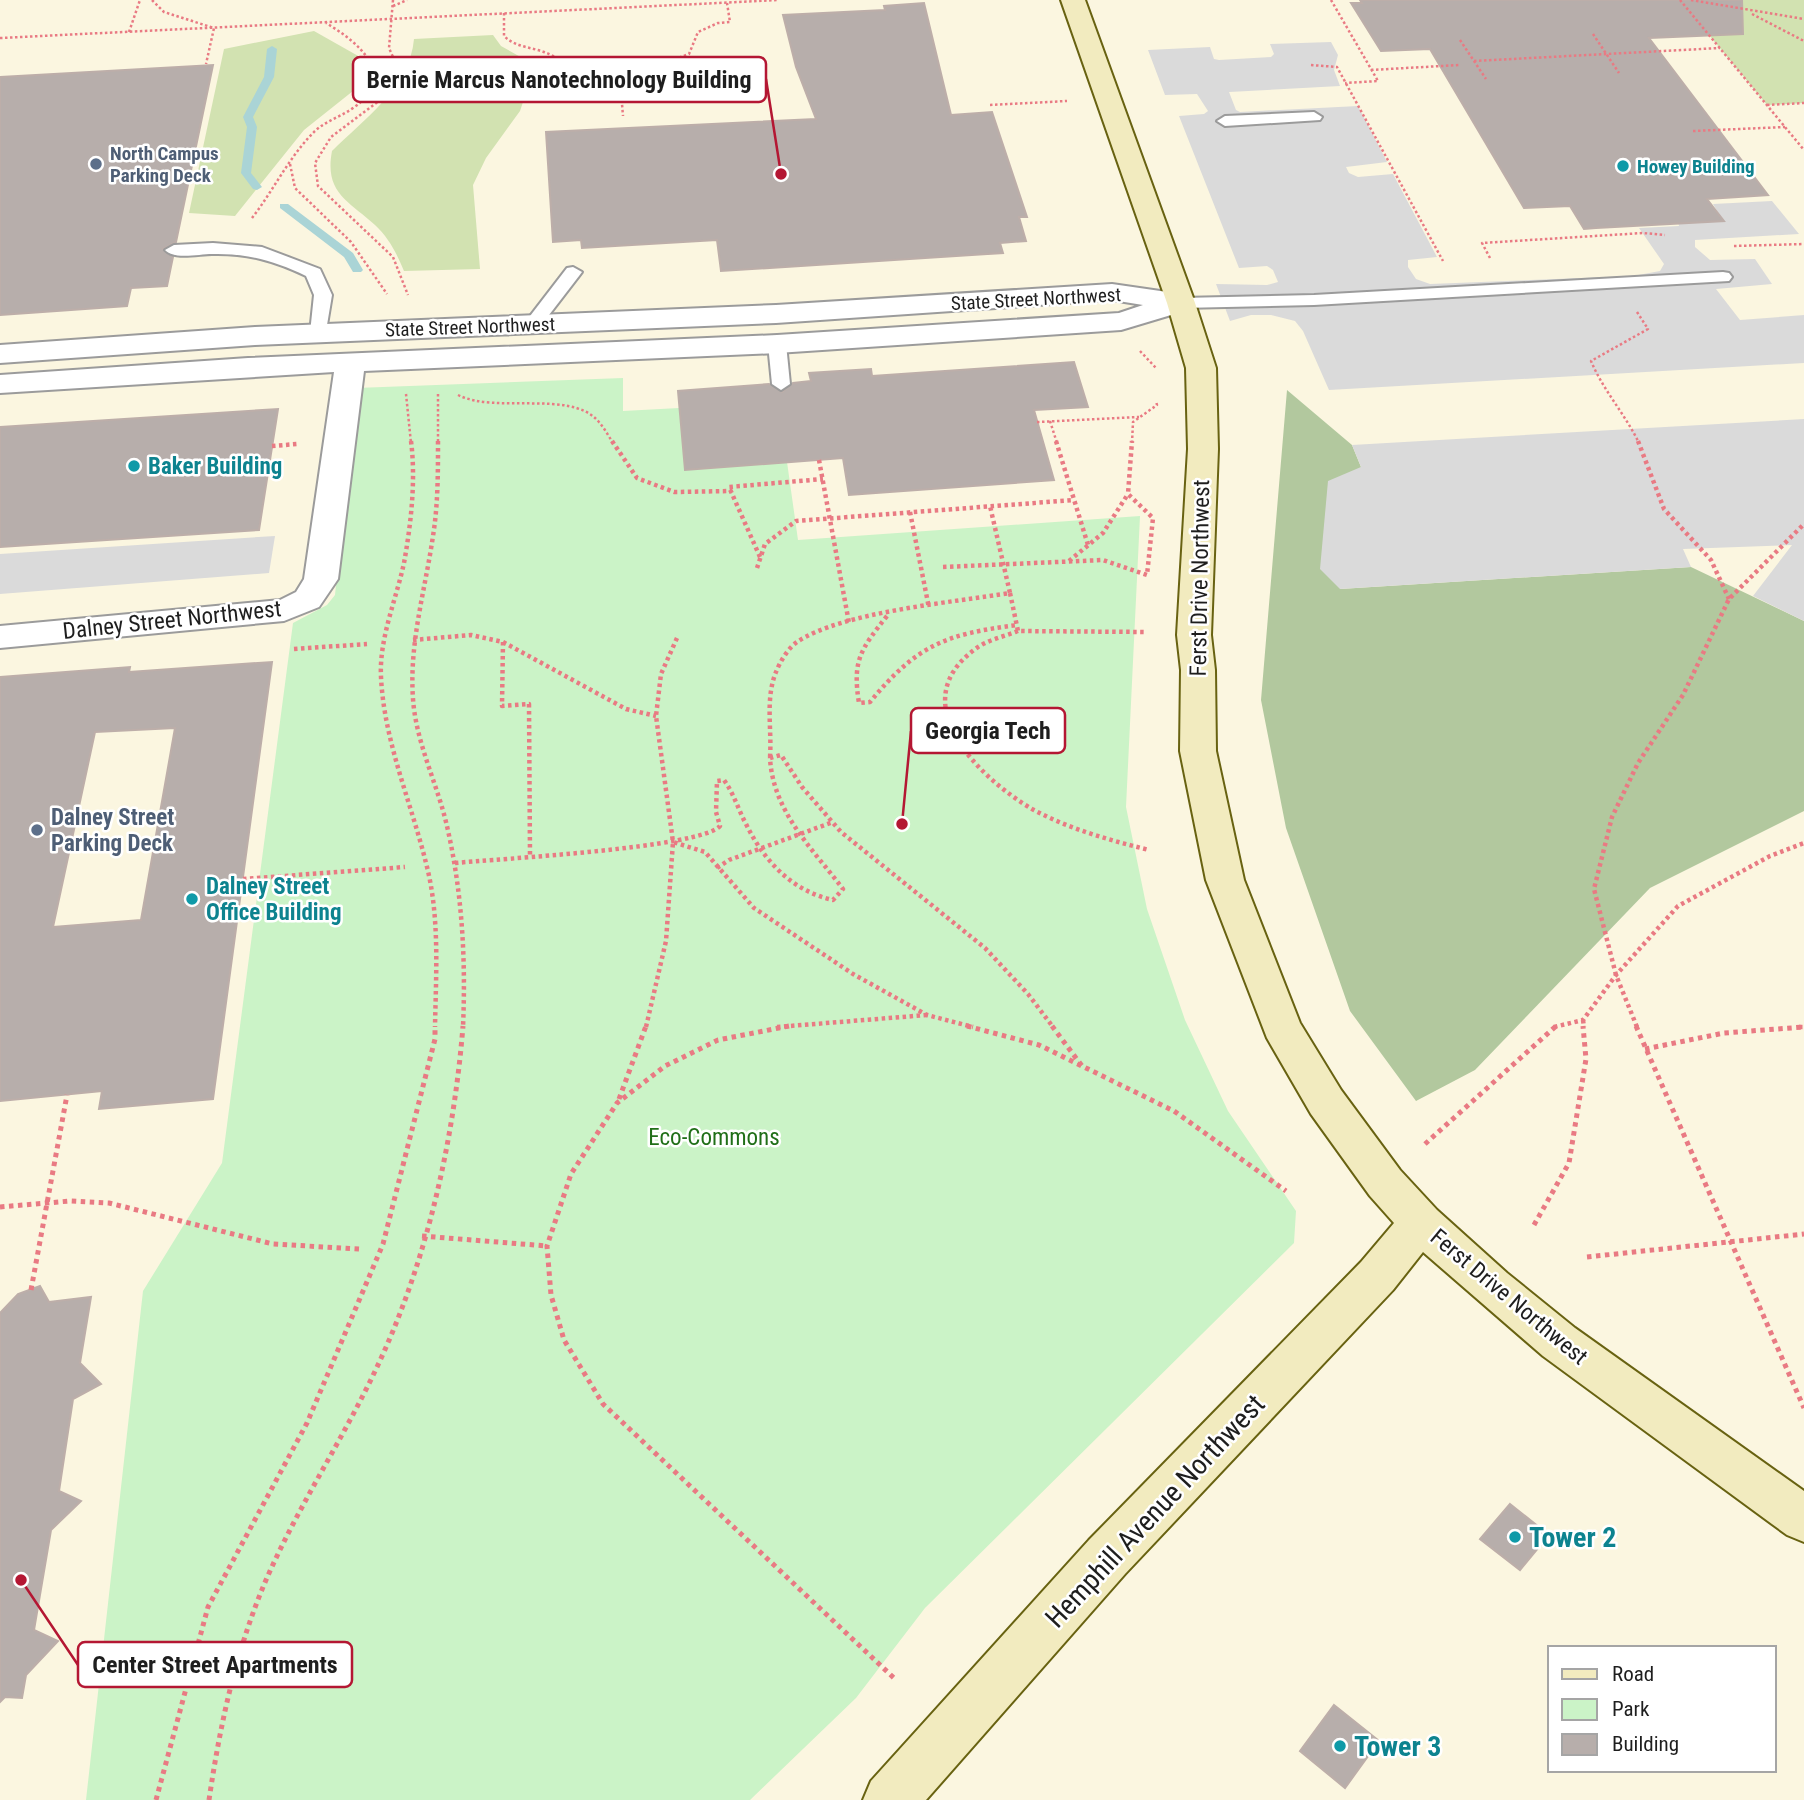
<svg xmlns="http://www.w3.org/2000/svg" width="1804" height="1800" viewBox="0 0 1804 1800" font-family="'Roboto Condensed',sans-serif">
	<rect width="100%" height="100%" fill="#eee9e5"/>
	<path fill="#fbf6e0" fill-rule="evenodd" d="M0,0H1804V1800H0ZM1550,1648H1774V1770H1550Z"/>
	<g fill="#d2e2b1">
		<path d="M1680,0H1804V103L1767,105Z"/>
		<path d="M314,31L360,57L364,69L358,87L304,130L235,216L189,213L224,49Z"/>
		<path d="M493,35L501,46L526,60L532,75L520,111L486,158L473,185L480,269L404,271C397,254 389,238 375,225C349,201 324,193 332,151C364,119 410,87 414,39Z"/>
	</g>
	<path fill="#b2c89e" d="M1287,390L1352,445L1361,467L1340,589L1691,567L1804,621V811L1650,888L1475,1070L1416,1101L1350,1011L1286,828L1261,700Z"/>
	<path fill="#cbf3c7" d="M623,378V411L679,408L685,470L787,462L798,540L1140,516L1126,807L1147,909L1185,1020L1228,1111L1296,1211L1294,1243L925,1608L856,1698L750,1800H86L143,1291L222,1163L293,623L327,605L335,595L356,388Z"/>
	<g fill="#dadada">
		<path d="M1331,42L1338,55L1334,70L1340,86L1229,92L1236,110L1240,112L1358,106L1387,162L1346,167L1349,173L1358,177L1393,174L1437,257L1408,260V267L1416,279L1430,284L1633,276L1660,271L1664,264L1639,228L1679,226L1678,222L1723,221L1713,204L1772,201L1799,234L1695,240V247L1710,260L1755,259L1772,284L1716,289L1740,320L1804,315V363L1329,390L1303,331L1295,321L1271,315H1251L1230,321L1216,284L1267,285L1278,282L1273,270L1267,266L1239,268L1179,116L1204,114L1208,111L1197,94L1165,95L1148,50L1210,47L1214,59L1219,60L1271,57L1274,54L1270,44Z"/>
		<path d="M1804,419V621L1753,596L1792,545L1683,549L1691,567L1340,589L1320,569L1328,481L1361,467L1352,445Z"/>
		<path d="M275,536L269,573L0,594V554Z"/>
	</g>
	<g fill="none" stroke-linecap="round" stroke-linejoin="round">
		<g fill="#aad4d6" fill-rule="evenodd">
			<path d="M272,46L277,49L274,77L253,117L257,127L251,173L262,187L257,190L253,189L241,173L247,127L243,117L264,77L267,49Z"/>
			<path d="M280,204H288L353,253L363,270L361,272H353L344,257L280,208Z"/>
		</g>
	</g>
	<g fill="#b7aeab" stroke="#bdaea9" stroke-width="2" fill-rule="evenodd">
		<path d="M1360,0H1742L1743,34L1649,38L1768,195L1707,199L1724,221L1596,228L1584,229L1570,206L1524,208L1430,49L1381,51L1351,3H1362Z"/>
		<path d="M924,3L951,115L992,112L1027,217H1019L1026,241L1000,243L1003,253L721,271L717,240L582,248L581,240L553,242L546,132L816,119L796,67L783,15L885,10L884,6Z"/>
		<path d="M213,65L176,242L163,249L173,257L167,286L131,288L127,306L0,315V77Z"/>
		<path d="M1074,362L1088,407L1034,410L1054,480L849,495L843,458L685,470L678,391L769,384L782,392L793,383L811,381L809,373L871,369L872,376Z"/>
		<path d="M278,409L259,530L0,547V427Z"/>
		<path d="M272,662L213,1099L99,1109L102,1091L0,1101V677L130,667L129,672ZM175,728L141,920L53,927L95,732Z"/>
		<path d="M40,1286L49,1302L91,1297L80,1363L101,1384L73,1399L59,1491L81,1501L51,1530L34,1630L58,1641L26,1675L22,1698L5,1697L0,1702V1313L18,1294Z"/>
		<path d="M1510,1504L1549,1535L1520,1570L1480,1539Z"/>
		<path d="M1334,1705L1379,1741L1345,1788L1300,1751Z"/>
	</g>
	<g fill="none" stroke-linecap="round" stroke-linejoin="round">
		<g stroke="#9b9b9b" stroke-width="4">
			<g id="lane">
				<path d="M1314,112L1322,117L1320,120L1225,126L1217,121L1225,116Z"/>
				<path d="M213,243L262,247L320,269L332,295L325,337L319,339L310,333L314,295L306,276C275,261 247,253 212,254C199,254 174,260 165,250L174,245Z"/>
				<path d="M573,267L582,272L579,276L539,328H527L524,324L527,320L567,268Z"/>
				<path d="M1723,272L1729,273L1732,277L1729,281L1314,305L1181,308L1172,303L1181,298L1314,295Z"/>
				<path d="M777,338L786,344L790,384L781,390L772,384L768,344Z"/>
			</g>
		</g>
		<g stroke="#9b9b9b" stroke-width="4">
			<path id="street" d="M1112,284L1181,294L1191,297L1195,303L1191,309L1121,330L777,353L364,371L338,579L319,607L284,621L0,648V626L280,600L296,592L304,579L334,372L0,393V375L248,358L777,335L1119,313L1143,305L1112,300L776,323L255,345L0,363V345L255,327L776,305Z"/>
		</g>
		<g stroke="#686211" stroke-width="4">
			<path id="secondary" d="M1061,0H1085L1195,303L1216,368L1218,449L1211,635L1215,670L1216,751L1244,880L1300,1023L1341,1090L1400,1170L1437,1210L1507,1273L1575,1328L1804,1491V1542L1787,1535L1543,1356L1423,1252L1393,1290L1125,1574L926,1800H863L871,1781L1089,1540L1361,1262L1394,1223L1370,1196L1311,1114L1267,1038L1206,880L1180,751L1181,670L1177,635L1188,449L1186,368L1167,303Z"/>
		</g>
		<g stroke="#e97a83" stroke-width="2.5" stroke-dasharray="2.5 2.5" stroke-linecap="butt">
			<path d="M152,0L164,12L214,28L206,64"/>
			<path d="M393,0L389,48L397,66L384,97L331,137L315,163L318,186L393,257L408,295"/>
			<path d="M1331,0L1378,81L1345,83"/>
			<path d="M1680,0L1804,150"/>
			<path d="M1691,0L1804,19"/>
			<path d="M393,6L407,0"/>
			<path d="M504,13V36C516,48 534,47 549,54C561,59 569,72 581,75C600,82 632,85 651,74C667,65 669,61 689,54L698,32L718,23L730,22L727,3"/>
			<path d="M1752,14L1804,41"/>
			<path d="M129,32L140,0"/>
			<path d="M1593,34L1619,73"/>
			<path d="M0,38L779,0"/>
			<path d="M1460,40L1486,79"/>
			<path d="M1474,61L1720,48"/>
			<path d="M1311,65L1337,67L1443,261"/>
			<path d="M1371,70L1459,65"/>
			<path d="M620,80L623,116"/>
			<path d="M990,105L1067,101"/>
			<path d="M1767,105L1804,103"/>
			<path d="M1693,131L1785,127"/>
			<path d="M290,164L295,188L351,242L387,294"/>
			<path d="M252,218C273,191 288,159 312,134C324,121 339,118 353,108C400,76 358,42 326,23"/>
			<path d="M1734,246L1804,244"/>
			<path d="M1490,258L1482,243L1643,233L1665,235"/>
			<path d="M1637,312L1648,329L1591,361C1603,390 1625,414 1639,443"/>
			<path d="M1140,351L1156,368"/>
			<path d="M406,394L411,443"/>
			<path d="M438,394V443"/>
			<path d="M458,395C496,414 569,390 597,420C603,426 608,435 613,443"/>
			<path d="M1050,421L1057,443"/>
			<path d="M1037,422L1139,417"/>
			<path d="M1132,443L1133,422L1157,405L1156,401"/>
		</g>
		<g stroke="#e97a83" stroke-width="4.5" stroke-dasharray="3.5 3.5" stroke-linecap="butt">
			<path d="M411,441C416,480 411,524 404,563C396,600 379,639 381,677C384,741 411,802 426,863C440,916 436,973 435,1027"/>
			<path d="M438,441C438,473 438,505 433,536C425,591 409,643 413,699C416,742 436,781 446,822C462,889 466,958 463,1027"/>
			<path d="M612,441L637,478L674,492L732,491"/>
			<path d="M1056,441L1088,545"/>
			<path d="M1638,441L1664,509L1711,560L1729,599"/>
			<path d="M272,446L297,444"/>
			<path d="M819,460L849,623"/>
			<path d="M910,512L929,608"/>
			<path d="M760,557L729,487L823,479"/>
			<path d="M1069,561L1103,533L1128,494"/>
			<path d="M943,567L1103,560L1147,575L1153,518L1128,494L1132,441"/>
			<path d="M757,568L765,544L796,521L1074,500"/>
			<path d="M1010,593L1018,631L1146,632"/>
			<path d="M887,616C861,649 852,660 859,703L870,702C917,645 945,634 1018,625"/>
			<path d="M1018,631C1003,637 986,640 974,650C902,704 981,779 1032,809C1069,829 1109,840 1149,850"/>
			<path d="M677,638L661,674L656,716L673,842L705,852L754,908L853,974L927,1015L973,1027"/>
			<path d="M413,640L471,635L503,642L502,706L529,704L530,856"/>
			<path d="M503,642L626,709L656,716"/>
			<path d="M294,649L367,644"/>
			<path d="M770,757C772,729 765,699 776,672C780,662 788,648 797,642C841,612 955,602 1010,593L990,506"/>
			<path d="M455,863C496,859 701,848 720,826L716,812L717,781L724,780C734,794 738,809 746,824C764,861 792,891 833,900L843,889C812,848 773,812 770,758L781,755L802,787L841,832L985,948L1028,994L1053,1027"/>
			<path d="M717,868L729,860L833,822"/>
			<path d="M243,879L405,867"/>
			<path d="M1583,1020L1584,1027"/>
			<path d="M646,1027L666,941L673,842"/>
			<path d="M777,1027L927,1015"/>
			<path d="M1554,1027L1583,1020L1616,975L1678,906L1770,856L1804,843"/>
			<path d="M1637,1027L1616,975L1594,889L1612,817L1638,763L1683,695L1729,599L1804,524"/>
			<path d="M1799,1027H1804"/>
		</g>
		<g stroke="#e97a83" stroke-width="5" stroke-dasharray="4.5 4.5" stroke-linecap="butt">
			<path d="M789,1026L718,1040L665,1066L617,1103L571,1174L547,1246L551,1295L564,1340L603,1404L895,1679"/>
			<path d="M967,1026L1039,1045L1174,1111L1286,1191"/>
			<path d="M1052,1026L1082,1066"/>
			<path d="M1636,1026L1804,1408"/>
			<path d="M1645,1049L1724,1033L1804,1027"/>
			<path d="M619,1099L646,1026"/>
			<path d="M1425,1144L1556,1026"/>
			<path d="M0,1207L70,1201L109,1203L273,1244L359,1249"/>
			<path d="M1534,1225L1569,1163L1586,1059L1583,1026"/>
			<path d="M422,1236L547,1246"/>
			<path d="M1587,1257L1804,1234"/>
			<path d="M31,1290L67,1095"/>
			<path d="M156,1800L208,1607L307,1423L383,1244L435,1039V1026"/>
			<path d="M209,1800C220,1725 236,1650 266,1580C300,1502 348,1432 383,1354C429,1252 454,1137 463,1026"/>
		</g>
		<use href="#lane" fill="#fff" fill-rule="evenodd"/>
		<use href="#street" fill="#fff" fill-rule="evenodd"/>
		<use href="#secondary" fill="#f2ebbf" fill-rule="evenodd"/>
	</g>
	<g fill="#5c6f8a" stroke="#fff" stroke-width="2.5">
		<circle cx="96" cy="164" r="7"/>
		<circle cx="37" cy="830" r="7"/>
	</g>
	<g fill="#0f9aa8" stroke="#fff" stroke-width="2.5">
		<circle cx="1623" cy="166" r="7"/>
		<circle cx="134" cy="466" r="7"/>
		<circle cx="192" cy="899" r="7"/>
		<circle cx="1515" cy="1537" r="7"/>
		<circle cx="1340" cy="1746" r="7"/>
	</g>
	<g text-anchor="middle" dominant-baseline="central" stroke-width="5" stroke-linejoin="round" paint-order="stroke">
		<g font-size="19" font-weight="bold" fill="#4e5e75" stroke="#fff" text-anchor="start">
			<text x="110" y="153">North Campus<tspan x="110" dy="22">Parking Deck</tspan></text>
		</g>
		<g font-size="19" font-weight="bold" fill="#0d838f" stroke="#fff" text-anchor="start">
			<text x="1637" y="166">Howey Building</text>
		</g>
		<g font-size="19" fill="#1e1e1e" stroke="#fff">
			<text transform="translate(1036 299) rotate(-3)">State Street Northwest</text>
			<text transform="translate(470 327) rotate(-2)">State Street Northwest</text>
		</g>
		<g font-size="23" font-weight="bold" fill="#0d838f" stroke="#fff" text-anchor="start">
			<text x="148" y="466">Baker Building</text>
			<text x="206" y="886">Dalney Street<tspan x="206" dy="26">Office Building</tspan></text>
		</g>
		<g font-size="23" fill="#1e1e1e" stroke="#fff">
			<text transform="translate(1200 578) rotate(-89)">Ferst Drive Northwest</text>
			<text transform="translate(172 620) rotate(-6)">Dalney Street Northwest</text>
			<text transform="translate(1509 1297) rotate(40)">Ferst Drive Northwest</text>
		</g>
		<g font-size="23" font-weight="bold" fill="#4e5e75" stroke="#fff" text-anchor="start">
			<text x="51" y="817">Dalney Street<tspan x="51" dy="26">Parking Deck</tspan></text>
		</g>
		<g font-size="23" fill="#206f18" stroke="#fff">
			<text x="714" y="1137">Eco-Commons</text>
		</g>
		<g font-size="28" fill="#1e1e1e" stroke="#fff">
			<text transform="translate(1155 1511) rotate(-47)">Hemphill Avenue Northwest</text>
		</g>
		<g font-size="28" font-weight="bold" fill="#0d838f" stroke="#fff" text-anchor="start">
			<text x="1529" y="1537">Tower 2</text>
			<text x="1354" y="1746">Tower 3</text>
		</g>
	</g>
	<path fill="none" stroke="#b41733" stroke-width="2.5" d="M781 174L766 79M902 824L911 731M21 1580L78 1665"/>
	<g fill="#b41733" stroke="#fff" stroke-width="2.5">
		<circle cx="781" cy="174" r="7"/>
		<circle cx="902" cy="824" r="7"/>
		<circle cx="21" cy="1580" r="7"/>
	</g>
	<g fill="#fff" stroke="#b41733" stroke-width="2.5">
		<rect x="353" y="57" width="413" height="45" rx="7"/>
		<rect x="911" y="708" width="154" height="45" rx="7"/>
		<rect x="78" y="1642" width="274" height="45" rx="7"/>
	</g>
	<g font-size="24" text-anchor="middle" font-weight="bold" fill="#1e1e1e">
		<text x="559" y="88">Bernie Marcus Nanotechnology Building</text>
		<text x="988" y="739">Georgia Tech</text>
		<text x="215" y="1673">Center Street Apartments</text>
	</g>
	<rect x="1548" y="1646" width="228" height="126" fill="#ffffff" stroke="#a5a5a5" stroke-width="2"/>
	<rect x="1562" y="1669" width="35" height="10" fill="#f2ebbf" stroke="#a5a5a5" stroke-width="2"/>
	<text x="1612" y="1681" font-size="21" fill="#1e1e1e">Road</text>
	<rect x="1562" y="1699" width="35" height="21" fill="#cbf3c7" stroke="#a5a5a5" stroke-width="2"/>
	<text x="1612" y="1716" font-size="21" fill="#1e1e1e">Park</text>
	<rect x="1562" y="1734" width="35" height="21" fill="#b7aeab" stroke="#a5a5a5" stroke-width="2"/>
	<text x="1612" y="1751" font-size="21" fill="#1e1e1e">Building</text>
</svg>
